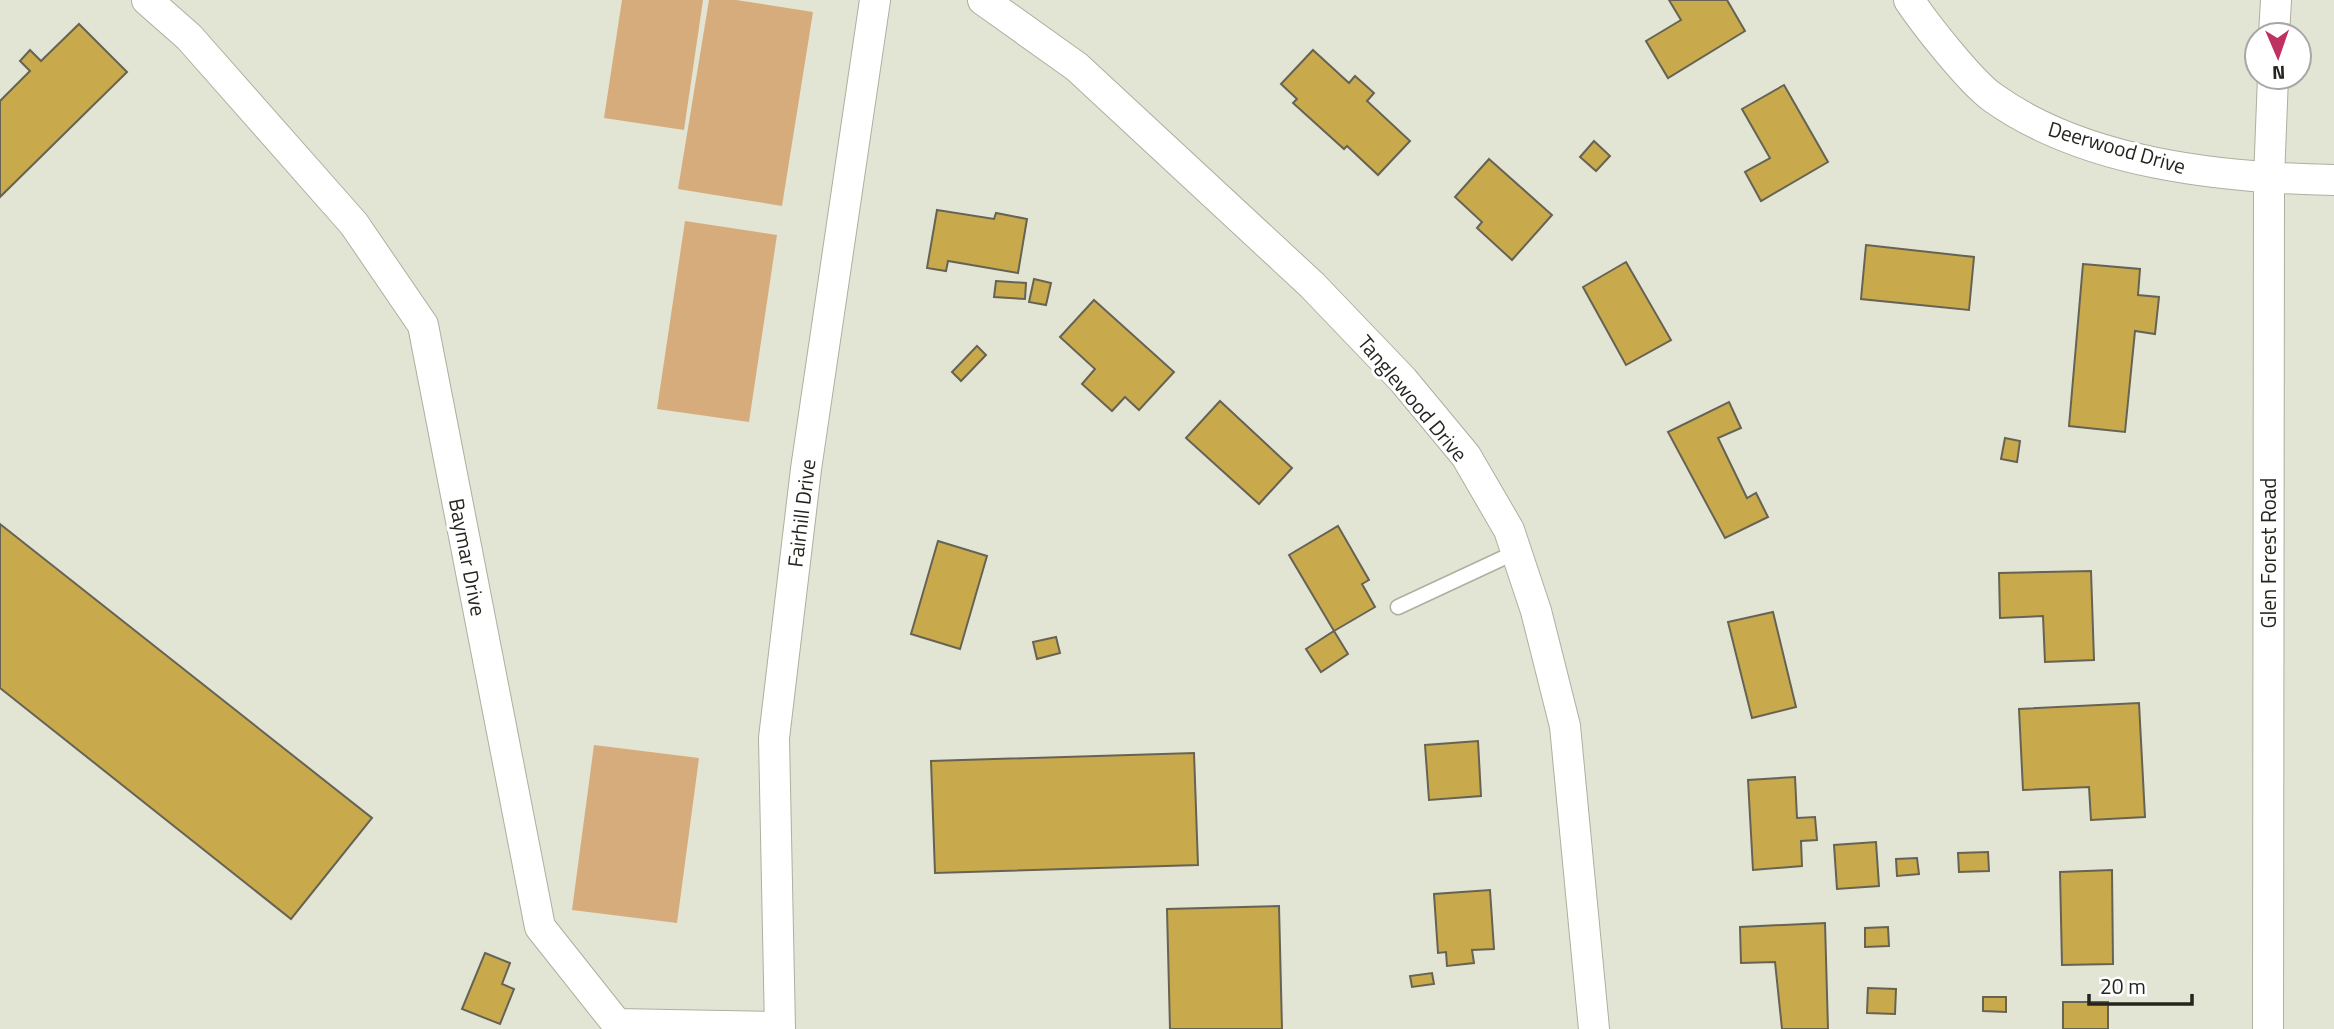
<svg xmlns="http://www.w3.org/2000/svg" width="2334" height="1029" viewBox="0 0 2334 1029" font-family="'Titillium Web',sans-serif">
	<rect width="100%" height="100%" fill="#e3e5d4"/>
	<g fill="#d6ac7c">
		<path d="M622,0H703L684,130L604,118Z"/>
		<path d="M709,0H736L813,12L782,206L678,189Z"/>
		<path d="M685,221L777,235L749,422L657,409Z"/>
		<path d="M594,745L699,758L677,923L572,910Z"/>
	</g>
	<g fill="#c8aa4c" stroke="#676354" stroke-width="2">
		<path d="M1669,0H1727L1745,31L1668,78L1646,41L1681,20Z"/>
		<path d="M79,24L127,72L0,197V101L30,71L20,61L30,50L41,61Z"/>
		<path d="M1313,50L1349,83L1355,76L1374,93L1367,101L1410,141L1378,175L1347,146L1344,149L1293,103L1297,99L1281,84Z"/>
		<path d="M1784,85L1828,162L1761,201L1745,172L1770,158L1742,109Z"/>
		<path d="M1594,141L1610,156L1596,171L1580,157Z"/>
		<path d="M1489,159L1552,215L1512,260L1477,228L1482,222L1455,197Z"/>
		<path d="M937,210L994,219L996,213L1027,219L1018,273L948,261L946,271L927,268Z"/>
		<path d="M1866,245L1974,257L1969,310L1861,299Z"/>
		<path d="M1626,262L1671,340L1626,365L1583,287Z"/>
		<path d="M2083,264L2140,269L2138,295L2159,297L2155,334L2135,331L2125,432L2069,426Z"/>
		<path d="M1034,279L1051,283L1046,305L1029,302Z"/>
		<path d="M996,281L1026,283L1025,299L994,297Z"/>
		<path d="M1094,300L1174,372L1139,410L1125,397L1112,411L1082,384L1095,369L1060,337Z"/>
		<path d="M977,346L986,355L961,381L952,372Z"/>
		<path d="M1220,401L1292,468L1259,504L1186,438Z"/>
		<path d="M1729,402L1741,428L1718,438L1747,498L1756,493L1768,517L1725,538L1668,432Z"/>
		<path d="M2005,438L2020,441L2017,462L2001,459Z"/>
		<path d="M0,524L372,818L291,919L0,688Z"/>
		<path d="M1338,526L1369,580L1362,584L1375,607L1334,631L1289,555Z"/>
		<path d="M938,541L987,556L960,649L911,634Z"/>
		<path d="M2091,571L2094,660L2045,662L2043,616L2000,618L1999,573Z"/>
		<path d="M1773,612L1796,707L1752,718L1728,622Z"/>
		<path d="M1334,631L1348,654L1321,672L1306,649Z"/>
		<path d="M1056,637L1060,653L1037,659L1033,642Z"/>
		<path d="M2139,703L2145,817L2091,820L2089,787L2023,790L2019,709Z"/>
		<path d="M1478,741L1481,796L1429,800L1425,745Z"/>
		<path d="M1194,753L1198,865L935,873L931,761Z"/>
		<path d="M1795,777L1797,818L1815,817L1817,840L1801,841L1802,866L1753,870L1748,780Z"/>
		<path d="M1876,842L1879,886L1837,889L1834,845Z"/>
		<path d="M1988,852L1989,871L1959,872L1958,853Z"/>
		<path d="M1917,858L1919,874L1897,876L1896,859Z"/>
		<path d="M2112,870L2113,964L2062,965L2060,872Z"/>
		<path d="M1490,890L1494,949L1472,950L1474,963L1447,966L1446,952L1438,953L1434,894Z"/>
		<path d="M1279,906L1282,1029H1170L1167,909Z"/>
		<path d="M1825,923L1828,1029H1782L1775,962L1741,963L1740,927Z"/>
		<path d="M1888,927L1889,946L1865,947V928Z"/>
		<path d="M485,953L510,963L502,984L514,989L500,1024L462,1009Z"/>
		<path d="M1432,973L1434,984L1412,987L1410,976Z"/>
		<path d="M1868,988L1896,989L1895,1014L1867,1013Z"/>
		<path d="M1983,997H2006V1012L1983,1011Z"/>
		<rect x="2063" y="1002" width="45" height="27"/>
	</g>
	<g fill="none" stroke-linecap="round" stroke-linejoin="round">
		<g stroke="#adaf9f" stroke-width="17">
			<path id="lane" d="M1398,607L1516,552"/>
		</g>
		<g stroke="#adaf9f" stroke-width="32">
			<g id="street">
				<path d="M147,0L189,37L354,224L423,325L540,927L617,1024L779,1027"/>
				<path d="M983,0L1077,67L1312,285L1403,380L1466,456L1509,530L1536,611L1565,726L1594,1029"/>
				<path d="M1909,0C1925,24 1970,81 1992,97C2085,164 2223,178 2334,180"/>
				<path d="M2274,35L2276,0"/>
				<path d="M780,1029L774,738L806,469L875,0"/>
				<path d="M2268,1029L2269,179L2273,77"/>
			</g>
		</g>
		<use href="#lane" stroke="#fff" stroke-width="14"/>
		<use href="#street" stroke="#fff" stroke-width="30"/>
	</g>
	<g text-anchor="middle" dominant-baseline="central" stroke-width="6" stroke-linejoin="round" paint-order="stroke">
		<g font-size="21" fill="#24251f" stroke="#fff">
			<text transform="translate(2117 147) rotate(16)">Deerwood Drive</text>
			<text transform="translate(1413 398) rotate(50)">Tanglewood Drive</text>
			<text transform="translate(801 513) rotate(-83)">Fairhill Drive</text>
			<text transform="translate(2268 553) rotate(-90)">Glen Forest Road</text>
			<text transform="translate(468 557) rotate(79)">Baymar Drive</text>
		</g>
	</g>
	<g transform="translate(2278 56) rotate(178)"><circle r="33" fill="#ffffff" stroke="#a7a8a5" stroke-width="2"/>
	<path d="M0-5L12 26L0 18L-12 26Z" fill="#bf3161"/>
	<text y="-10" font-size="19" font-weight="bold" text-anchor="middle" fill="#24251f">N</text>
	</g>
	<path d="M2089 994v10h103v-10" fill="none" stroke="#24251f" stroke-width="3.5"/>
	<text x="2100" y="994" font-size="21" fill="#24251f" stroke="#ffffff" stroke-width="5" paint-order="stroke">20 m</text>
</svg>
